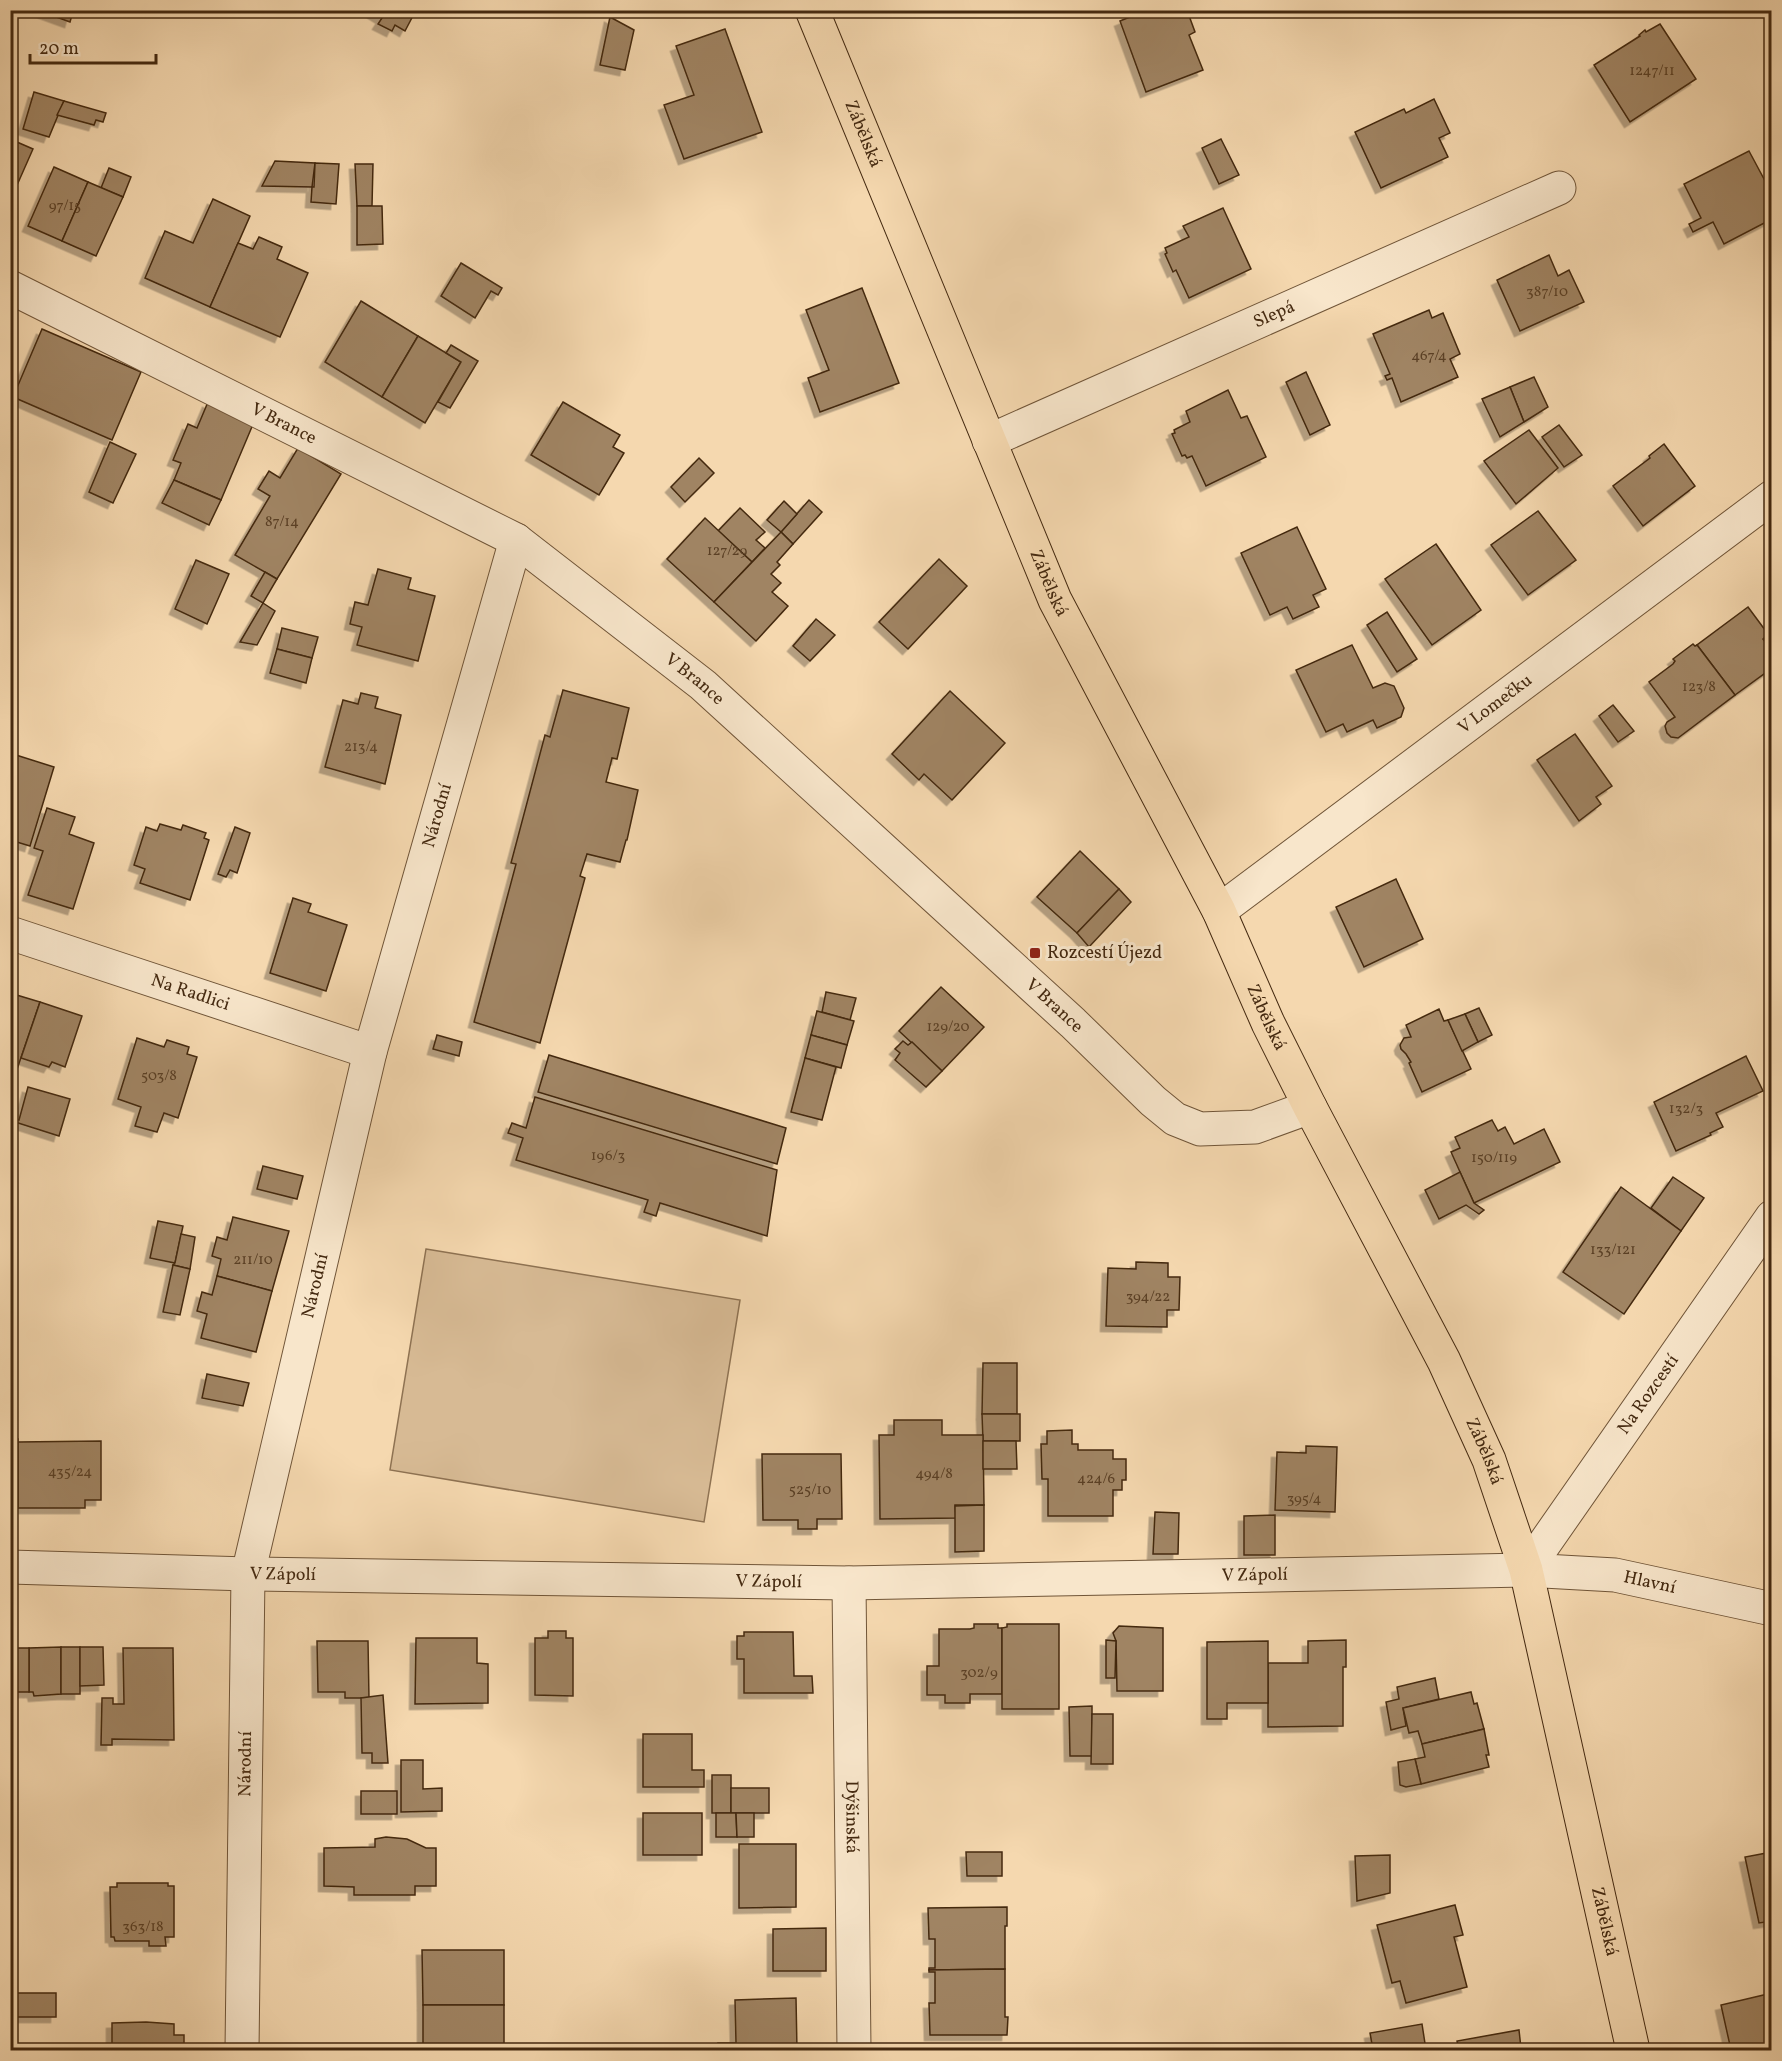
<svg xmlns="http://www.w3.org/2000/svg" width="1782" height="2061" viewBox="0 0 1782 2061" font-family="Vollkorn,serif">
	<defs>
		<filter id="shadow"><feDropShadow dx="-5.5" dy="5.5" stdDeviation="0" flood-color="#0004"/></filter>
	</defs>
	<rect width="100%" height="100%" fill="#f5d8af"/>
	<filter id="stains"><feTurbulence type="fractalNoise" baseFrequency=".00333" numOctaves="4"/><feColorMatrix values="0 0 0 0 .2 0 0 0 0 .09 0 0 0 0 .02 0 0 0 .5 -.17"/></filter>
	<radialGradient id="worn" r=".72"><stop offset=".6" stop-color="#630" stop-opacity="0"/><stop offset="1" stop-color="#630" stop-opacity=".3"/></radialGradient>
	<path fill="#d7ba94" stroke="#8e7252" stroke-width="1.5" d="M426,1249L740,1300L704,1522L390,1470Z"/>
	<g fill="#a08463" stroke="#442910" stroke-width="1.5" filter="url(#shadow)">
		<path d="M37,10H66L72,15L70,22Z"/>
		<path d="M369,10H416L405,31L395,25L392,31L378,24L382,18Z"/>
		<path d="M1147,10H1180L1182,15L1188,13L1195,32L1189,35L1203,70L1146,92L1120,21Z"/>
		<path d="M610,17L634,30L625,70L600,65Z"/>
		<path d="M1660,24L1696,79L1630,122L1594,65L1640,36L1639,35L1645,30L1646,32Z"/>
		<path d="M725,29L762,132L684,159L664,105L694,95L676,46Z"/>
		<path d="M34,92L64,101L49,137L23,129Z"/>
		<path d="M1434,99L1450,133L1439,138L1448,157L1381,188L1355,132L1404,109L1406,113Z"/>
		<path d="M64,101L106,113L103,122L96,120L94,125L57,115Z"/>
		<path d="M10,139L33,149L10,201Z"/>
		<path d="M1221,139L1239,175L1219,184L1202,148Z"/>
		<path d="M1749,151L1772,194V219L1724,244L1713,222L1693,232L1689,224L1701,218L1684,184Z"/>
		<path d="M275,161L315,163L312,187L262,186Z"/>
		<path d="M315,163L339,164L336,204L311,202L312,187H314Z"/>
		<path d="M355,164H373L372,206H357Z"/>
		<path d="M54,167L88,182L62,241L28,226Z"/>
		<path d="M109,168L131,177L123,197L101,188Z"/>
		<path d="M88,182L123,197L96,256L62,241Z"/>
		<path d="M213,199L250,216L210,307L145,278L165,231L193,243Z"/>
		<path d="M357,206H382L383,244L357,245Z"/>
		<path d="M1223,208L1251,269L1189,298L1176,270L1173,272L1165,254L1167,253L1165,248L1189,237L1183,226Z"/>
		<path d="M259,237L282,247L277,259L308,273L280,337L210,307L238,243L253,249Z"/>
		<path d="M1549,255L1558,276L1569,270L1584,302L1520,331L1497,280Z"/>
		<path d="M461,263L502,288L498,295L491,291L475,318L441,296Z"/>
		<path d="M862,288L899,383L820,412L808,378L829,370L806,310Z"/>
		<path d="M361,301L418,336L382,397L325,362Z"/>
		<path d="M1429,310L1432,318L1443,313L1460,354L1450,359L1458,377L1401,402L1392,378L1387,380L1385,376L1390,374L1373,334Z"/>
		<path d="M42,329L141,372L112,440L13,397Z"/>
		<path d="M418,336L461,362L425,423L382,397Z"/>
		<path d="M451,345L478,361L450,408L438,402L461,362L446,353Z"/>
		<path d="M1306,372L1330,425L1310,435L1286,382Z"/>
		<path d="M1534,377L1548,407L1524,422L1510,387Z"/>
		<path d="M1510,387L1524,422L1500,437L1482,399Z"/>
		<path d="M1228,390L1241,418L1247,416L1266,457L1206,486L1192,456L1187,458L1185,455L1182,456L1172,434L1175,433L1174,430L1190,422L1186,411Z"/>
		<path d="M208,402L254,422L221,500L174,480L181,463L173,460L188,424L197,428Z"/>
		<path d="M563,402L620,435L613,447L624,453L599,495L531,455Z"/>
		<path d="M1559,425L1582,455L1564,467L1542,437Z"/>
		<path d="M1529,430L1558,468L1516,504L1484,461Z"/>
		<path d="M110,442L136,454L113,503L89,492Z"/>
		<path d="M1664,444L1695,486L1643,526L1613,486L1650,458L1649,456Z"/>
		<path d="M298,448L341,474L277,579L235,555L270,496L258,489L269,471L280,478Z"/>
		<path d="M699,458L714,473L685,502L671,487Z"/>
		<path d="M174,480L221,500L209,525L162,503Z"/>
		<path d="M809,500L822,512L793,544L781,532Z"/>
		<path d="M784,501L797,514L781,532L767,520Z"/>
		<path d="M740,508L765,532L756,540L765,548L752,562L718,531Z"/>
		<path d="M1538,511L1576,560L1528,595L1491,545Z"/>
		<path d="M705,518L752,562L714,602L667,559Z"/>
		<path d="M1297,527L1326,589L1313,595L1319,607L1293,619L1287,607L1270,615L1241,553Z"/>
		<path d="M781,532L793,544L777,562L780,565L771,574L781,583L772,592L788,606L756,641L714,602Z"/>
		<path d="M1436,544L1481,610L1432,645L1385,579Z"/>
		<path d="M939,559L967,586L908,649L879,622Z"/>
		<path d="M196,560L229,574L207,624L175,609Z"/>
		<path d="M378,569L411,578L408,589L435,596L418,661L357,645L362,627L350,624L355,602L368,605Z"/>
		<path d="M265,572L277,579L263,603L251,596Z"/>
		<path d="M263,603L275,611L257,645L240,642Z"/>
		<path d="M1748,607L1768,634L1763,639L1772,651V668L1735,695L1697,645Z"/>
		<path d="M1387,612L1417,659L1397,672L1367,625Z"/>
		<path d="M816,619L835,635L810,661L793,646Z"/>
		<path d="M282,628L318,637L312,658L277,649Z"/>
		<path d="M1693,644L1695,646L1697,645L1735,695L1678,738L1671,737L1667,733L1665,726L1667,722L1675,717L1649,682L1673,664L1675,661L1673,659Z"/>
		<path d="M1352,645L1373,688L1385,683L1394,686L1404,708L1401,717L1377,728L1373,720L1347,732L1343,724L1326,732L1296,670Z"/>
		<path d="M277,649L312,658L306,683L270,673Z"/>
		<path d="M563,690L629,708L617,759L612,758L606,782L638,790L627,840H626L620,862L587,854L580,876L585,878L540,1043L474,1022L516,864L511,863L545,735L550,737Z"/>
		<path d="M950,691L1005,743L952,800L924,774L919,780L892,754Z"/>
		<path d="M361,693L378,697L375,708L401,715L385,784L325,767L343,700L358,704Z"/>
		<path d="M1613,705L1634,731L1618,742L1599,716Z"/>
		<path d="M1575,734L1612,786L1596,797L1601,804L1579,821L1537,760Z"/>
		<path d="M16,755L54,767L30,846L10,840V773Z"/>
		<path d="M47,808L75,817L69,834L94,843L73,909L28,895L43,851L34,848Z"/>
		<path d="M160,824L181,830L183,825L206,833L204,838L209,840L190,900L140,883L145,869L134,865L146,827L157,831Z"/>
		<path d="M235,827L250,833L237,873L230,870L226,877L218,874Z"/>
		<path d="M1080,851L1119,889L1077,933L1037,897Z"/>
		<path d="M1396,879L1423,939L1364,967L1336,907Z"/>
		<path d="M1119,889L1131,902L1089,947L1077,933Z"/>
		<path d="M293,898L311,904L308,912L347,925L326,991L270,973Z"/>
		<path d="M941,987L984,1027L942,1071L899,1031Z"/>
		<path d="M826,992L856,998L850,1020L822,1012Z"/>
		<path d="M10,993L40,1002L14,1078L10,1077Z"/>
		<path d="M40,1002L82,1016L65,1067L52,1062L49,1067L21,1058Z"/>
		<path d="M1479,1008L1492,1035L1478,1042L1465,1014Z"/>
		<path d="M1439,1009L1444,1021L1448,1020L1471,1069L1422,1092L1409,1063L1411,1062L1406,1054L1401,1049L1400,1045L1404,1038L1411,1037L1406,1025Z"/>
		<path d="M817,1011L854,1021L847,1045L811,1035Z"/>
		<path d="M1465,1014L1478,1042L1462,1051L1448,1020Z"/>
		<path d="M437,1035L462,1042L459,1056L433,1049Z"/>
		<path d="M811,1035L847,1045L841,1068L805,1058Z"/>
		<path d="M137,1038L164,1047L167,1040L189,1047L187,1054L197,1057L178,1118L164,1113L157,1132L135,1126L141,1107L118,1099Z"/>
		<path d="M903,1041L908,1045L912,1042L942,1071L926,1087L895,1060L900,1053L895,1049Z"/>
		<path d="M549,1055L786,1128L777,1164L538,1092Z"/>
		<path d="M1746,1056L1763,1091L1716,1113L1723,1127L1710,1133L1711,1135L1676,1151L1654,1102Z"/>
		<path d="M805,1058L836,1067L822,1120L791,1112Z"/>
		<path d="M28,1087L70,1099L59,1136L15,1122L16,1119L19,1120Z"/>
		<path d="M535,1097L777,1170L767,1236L660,1203L656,1216L644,1212L648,1200L516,1160L523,1138L508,1133L512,1123L526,1128Z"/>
		<path d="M1492,1120L1498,1131L1505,1127L1514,1144L1544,1129L1560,1162L1474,1203L1451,1152L1460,1148L1455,1137Z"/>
		<path d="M263,1166L303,1176L297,1199L257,1189Z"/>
		<path d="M1460,1172L1474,1203L1484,1210L1479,1214L1466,1205L1439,1219L1425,1190Z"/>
		<path d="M1673,1177L1704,1198L1681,1231L1651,1208Z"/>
		<path d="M1621,1187L1681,1231L1624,1314L1563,1272Z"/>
		<path d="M233,1217L289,1231L272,1291L217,1276L221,1259L212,1256L217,1237L227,1240Z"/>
		<path d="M158,1221L183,1226L175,1263L150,1258Z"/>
		<path d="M181,1234L195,1237L190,1269L173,1265L175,1263Z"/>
		<path d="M1136,1262L1168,1263V1277H1180L1179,1310H1167V1327L1106,1326L1108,1268L1136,1269Z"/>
		<path d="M173,1265L190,1269L180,1315L163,1312Z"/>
		<path d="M217,1276L272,1291L256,1352L201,1338L207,1314L197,1311L202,1292L212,1295Z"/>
		<path d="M983,1363H1017V1414H982Z"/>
		<path d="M207,1374L249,1383L243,1406L202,1398Z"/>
		<path d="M982,1414H1020V1441H983Z"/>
		<path d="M894,1420H942V1435H983L984,1505H955L956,1518L880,1519L879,1435H894Z"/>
		<path d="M1072,1430V1444H1078V1450H1113V1459H1126V1480H1122V1490H1113V1516H1048V1479H1042L1041,1444H1047V1431Z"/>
		<rect x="10" y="1439" width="8" height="69"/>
		<path d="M101,1441V1500H85V1508H18V1442Z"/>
		<path d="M983,1441H1016L1017,1469H983Z"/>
		<path d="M1306,1446L1337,1447L1335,1512L1275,1510L1277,1452L1306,1453Z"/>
		<path d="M762,1454H841L842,1519H817V1529H798V1520H763Z"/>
		<path d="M984,1505V1551L955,1552V1506Z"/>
		<path d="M1155,1512L1179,1513L1178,1554H1153Z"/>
		<path d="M1275,1515V1555H1244V1516Z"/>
		<path d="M974,1624H998V1628H1002V1694H970V1703H945V1695H927V1666H939V1629H970L974,1628Z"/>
		<path d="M1007,1624H1059V1709H1002V1628L1007,1627Z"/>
		<path d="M1119,1626L1163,1628V1691H1117L1116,1641L1113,1633Z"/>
		<path d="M548,1631H566V1638H573V1696L535,1695V1638H548Z"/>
		<path d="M744,1632H793L794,1676H812L813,1693H744V1659H737V1636H744Z"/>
		<path d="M416,1638H477V1663L488,1664V1703L415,1704Z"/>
		<path d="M1106,1640L1116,1641L1115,1678H1106Z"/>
		<path d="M1346,1640V1667H1343V1726L1268,1727V1663H1308V1641Z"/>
		<path d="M317,1641H368L369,1698H345V1692H318Z"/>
		<path d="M1268,1641V1703H1227V1719H1207V1642Z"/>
		<path d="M61,1647V1694L34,1696L33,1692H29V1648Z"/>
		<rect x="61" y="1647" width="19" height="47"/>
		<path d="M80,1647H103L104,1685L80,1686Z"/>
		<path d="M10,1648H29V1692H17V1722H10Z"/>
		<path d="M123,1648H173L174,1740L112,1739V1745H101L102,1698H113V1704H124Z"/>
		<path d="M1435,1678L1439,1699L1403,1708L1406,1726L1391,1730L1386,1702L1399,1699L1397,1687Z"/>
		<path d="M1471,1692L1474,1704L1477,1703L1484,1729L1422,1744L1418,1731L1409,1733L1403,1708Z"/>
		<path d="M383,1695L388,1763H372V1753H362L361,1698Z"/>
		<path d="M1092,1706V1756H1070L1069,1707Z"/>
		<path d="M1092,1714H1113V1764H1091Z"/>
		<path d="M1484,1729L1489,1755H1486L1489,1767L1421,1784L1415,1759L1425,1757L1422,1744Z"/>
		<path d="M643,1734H692V1770H704V1787H643Z"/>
		<path d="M1415,1759L1421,1784L1406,1787L1400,1785L1398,1762Z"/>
		<path d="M401,1760H423V1789L442,1788V1811L401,1812Z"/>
		<rect x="712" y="1775" width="19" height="38"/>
		<rect x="731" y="1788" width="38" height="25"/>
		<rect x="361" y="1791" width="36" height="23"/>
		<rect x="643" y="1813" width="59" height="42"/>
		<path d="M716,1813H736L737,1837H716Z"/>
		<path d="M736,1813H754V1837H737Z"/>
		<path d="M386,1837L407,1839L426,1848H436V1886H415V1895H354V1887L324,1886V1848L375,1847V1839Z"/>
		<path d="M739,1844H796V1907L739,1908Z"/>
		<path d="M966,1852H1002V1876H967Z"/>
		<path d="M1772,1852V1921L1759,1923L1745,1857Z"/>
		<path d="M1390,1855V1893L1357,1901L1355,1856Z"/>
		<path d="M117,1883H168V1886H174V1937H165L166,1946H149V1941H115L114,1937H111L110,1887H117Z"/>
		<path d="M1455,1905L1463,1935L1454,1937L1467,1987L1406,2003L1400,1981L1392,1983L1377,1925Z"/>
		<path d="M1007,1907V1926H1005V1969L929,1970V1968H935V1939H929L928,1908Z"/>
		<path d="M826,1928V1971H773V1929Z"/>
		<path d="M422,1950H504V2005H423Z"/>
		<path d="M1005,1969V2017H1008L1007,2035H930L929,2003H935V1972H929V1970Z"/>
		<rect x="10" y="1993" width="46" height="24"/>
		<path d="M1772,1993V2050H1731L1721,2005Z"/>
		<path d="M796,1998L797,2050H719L718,2043H736L735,2000Z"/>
		<rect x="423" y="2005" width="81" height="45"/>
		<path d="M146,2022L174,2024V2035H184V2050H112V2023Z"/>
		<path d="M1422,2024L1426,2050H1373L1370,2033Z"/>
		<path d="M1519,2030L1521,2048L1528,2046L1529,2050H1459L1457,2041Z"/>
	</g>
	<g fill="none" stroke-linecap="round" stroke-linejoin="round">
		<g stroke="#705538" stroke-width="35">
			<g id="minor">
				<path id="s1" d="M10,287L516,540L703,685L1073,1023L1153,1101L1175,1119L1200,1129L1255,1127L1310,1107"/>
				<path id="s2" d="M989,441L1559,188"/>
				<path id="s3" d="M1219,911L1772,497"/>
				<path id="s4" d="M10,933L370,1052"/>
				<path id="s5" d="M10,1567L248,1574L849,1583L1526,1570L1615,1575L1772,1609"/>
				<path id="s6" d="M1526,1570L1772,1217"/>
				<path id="s7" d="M849,1583L854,2050"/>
				<path id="s8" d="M242,2050L248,1574L370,1052L516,540"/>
			</g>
		</g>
		<g stroke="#442910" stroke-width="35">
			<g id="major">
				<path id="s9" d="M812,10L1055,600L1219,911L1268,1023L1310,1107L1444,1361L1489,1460L1526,1570L1633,2050"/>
			</g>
		</g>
		<use href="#minor" stroke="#f8e6cb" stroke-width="33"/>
		<use href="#major" stroke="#f5d8af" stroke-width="33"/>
	</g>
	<rect fill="#8f2418" stroke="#f8e6cb" stroke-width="2" x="1029" y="947" width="12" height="12" rx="3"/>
	<g text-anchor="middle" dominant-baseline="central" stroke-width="6" stroke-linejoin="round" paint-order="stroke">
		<g font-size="15" fill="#5b4025">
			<text x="1652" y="71">1247/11</text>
			<text x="65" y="206">97/15</text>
			<text x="1547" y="292">387/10</text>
			<text x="1429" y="356">467/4</text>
			<text x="282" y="522">87/14</text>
			<text x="727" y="551">127/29</text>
			<text x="1699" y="687">123/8</text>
			<text x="361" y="747">213/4</text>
			<text x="948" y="1027">129/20</text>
			<text x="159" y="1076">503/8</text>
			<text x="1686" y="1109">132/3</text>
			<text x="608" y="1156">196/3</text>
			<text x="1494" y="1158">150/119</text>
			<text x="1613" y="1250">133/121</text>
			<text x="253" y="1260">211/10</text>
			<text x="1148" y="1297">394/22</text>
			<text x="70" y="1472">435/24</text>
			<text x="934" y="1474">494/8</text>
			<text x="1096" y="1479">424/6</text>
			<text x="810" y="1490">525/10</text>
			<text x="1304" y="1499">395/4</text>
			<text x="979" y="1673">302/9</text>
			<text x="143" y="1927">363/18</text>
		</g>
		<g font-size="18" fill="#442910" stroke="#f8e6cb">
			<text stroke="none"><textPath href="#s9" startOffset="134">Zábělská</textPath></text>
			<text stroke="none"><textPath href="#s2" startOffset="312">Slepá</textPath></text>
			<text stroke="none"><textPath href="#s1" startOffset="306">V Brance</textPath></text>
			<text stroke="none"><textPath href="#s9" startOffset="620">Zábělská</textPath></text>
			<text stroke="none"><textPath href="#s1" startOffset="792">V Brance</textPath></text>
			<text stroke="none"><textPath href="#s3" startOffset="345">V Lomečku</textPath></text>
			<text stroke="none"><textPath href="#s8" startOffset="1258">Národní</textPath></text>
			<text stroke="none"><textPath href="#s4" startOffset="190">Na Radlici</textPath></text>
			<text stroke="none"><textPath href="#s1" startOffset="1278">V Brance</textPath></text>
			<text stroke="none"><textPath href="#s9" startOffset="1106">Zábělská</textPath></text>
			<text stroke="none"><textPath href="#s8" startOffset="772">Národní</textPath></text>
			<text stroke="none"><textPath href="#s6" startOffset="214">Na Rozcestí</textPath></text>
			<text stroke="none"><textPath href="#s9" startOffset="1592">Zábělská</textPath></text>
			<text stroke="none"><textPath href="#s5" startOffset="273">V Zápolí</textPath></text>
			<text stroke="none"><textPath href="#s5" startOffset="1245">V Zápolí</textPath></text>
			<text stroke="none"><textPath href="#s5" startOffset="759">V Zápolí</textPath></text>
			<text stroke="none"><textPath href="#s5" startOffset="1641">Hlavní</textPath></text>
			<text stroke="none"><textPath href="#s8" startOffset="286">Národní</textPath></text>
			<text stroke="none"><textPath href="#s7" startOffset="234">Dýšinská</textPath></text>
			<text stroke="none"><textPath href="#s9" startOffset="2078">Zábělská</textPath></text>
		</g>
		<g font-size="18" fill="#442910" stroke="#f8e6cb" text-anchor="start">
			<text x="1047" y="953">Rozcestí Újezd</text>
		</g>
	</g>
	<rect width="1782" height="2061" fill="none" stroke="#f5d8af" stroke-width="36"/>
	<rect x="12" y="12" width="1758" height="2037" fill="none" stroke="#442910" stroke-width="3"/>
	<rect x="18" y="18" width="1746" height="2025" fill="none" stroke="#442910" stroke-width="1.5"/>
	<path d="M30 54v9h126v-9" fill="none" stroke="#442910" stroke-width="3"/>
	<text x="39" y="54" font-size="18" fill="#442910" stroke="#f8e6cb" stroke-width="4.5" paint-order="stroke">20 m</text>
	<rect width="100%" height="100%" filter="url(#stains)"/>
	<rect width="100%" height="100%" fill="url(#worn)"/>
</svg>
